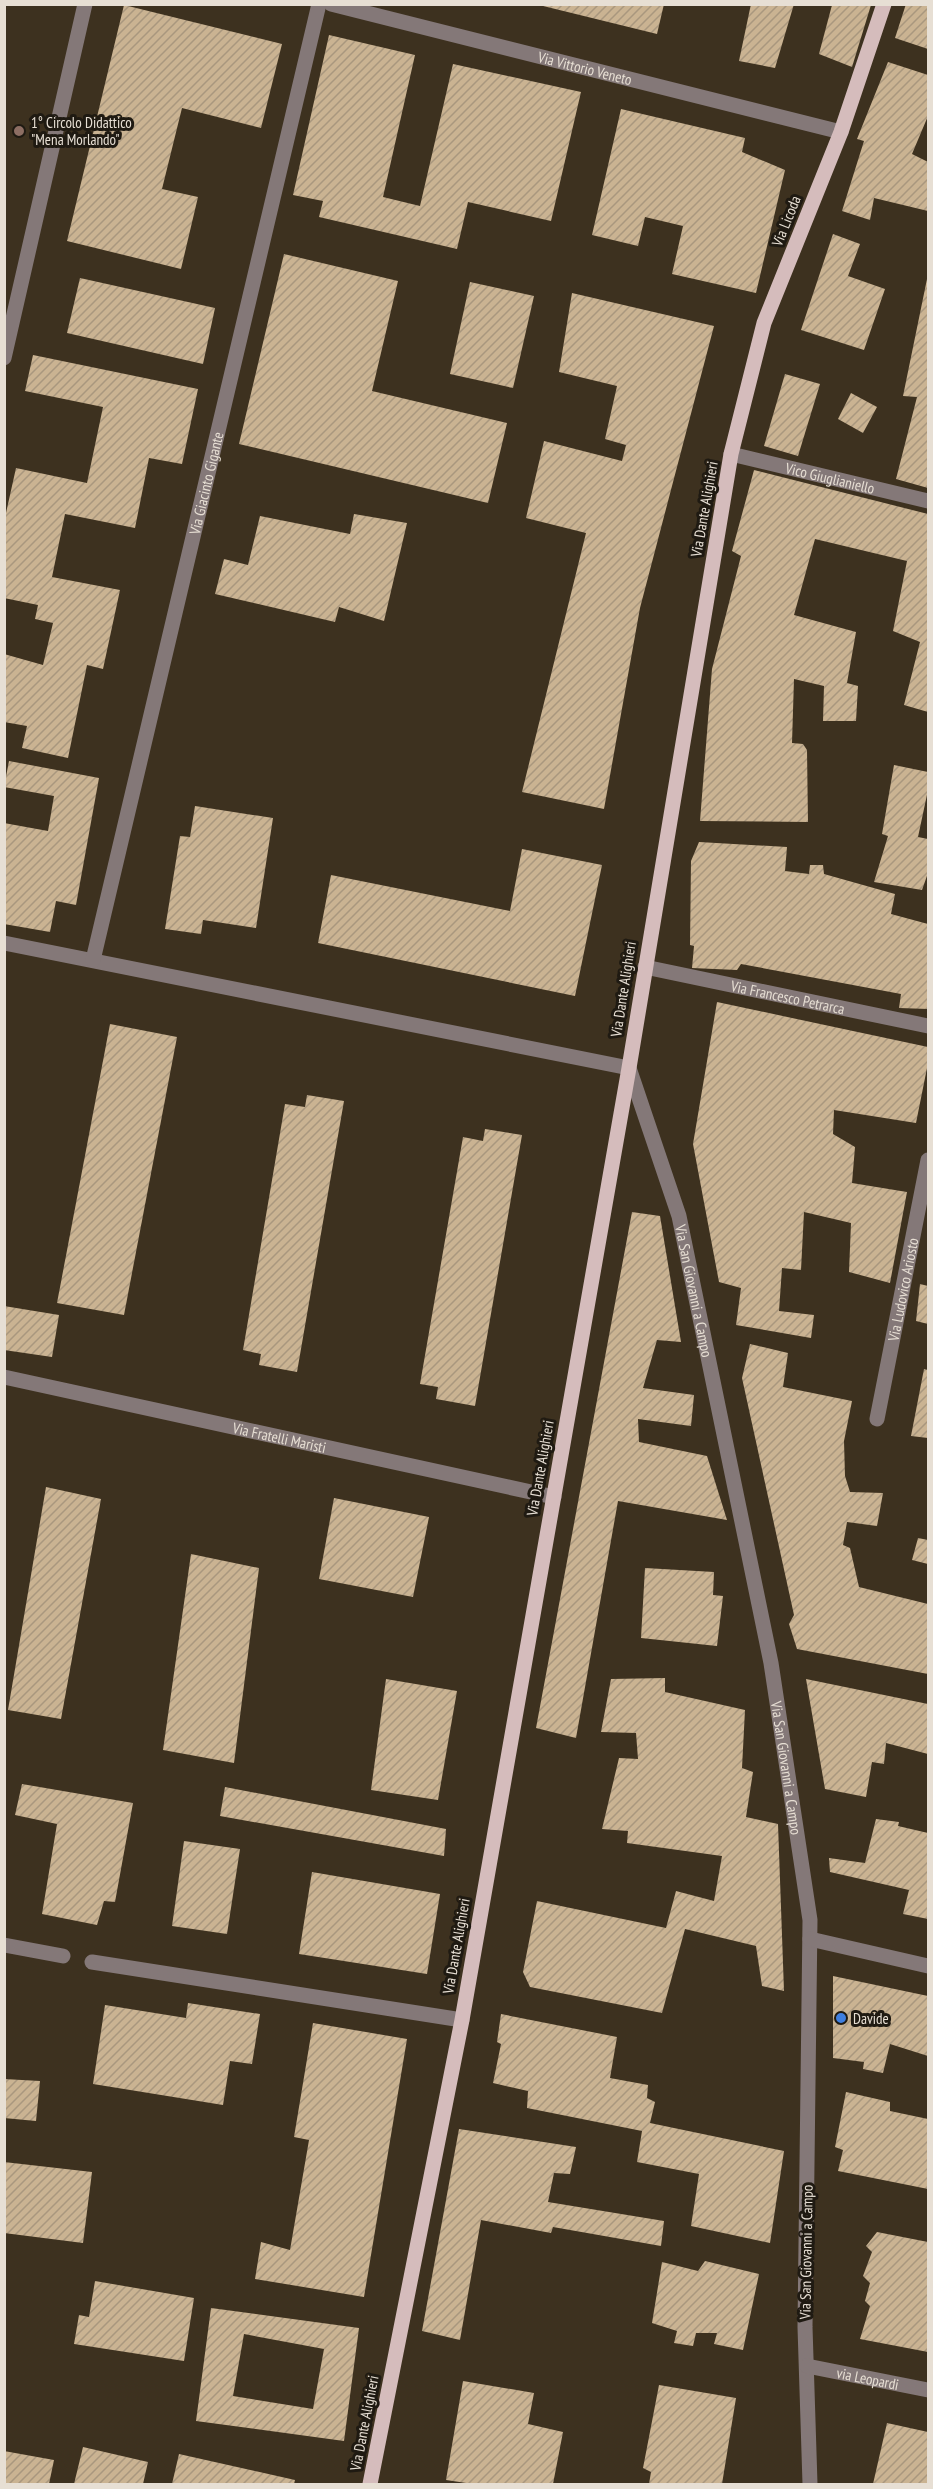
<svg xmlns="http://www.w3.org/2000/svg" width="933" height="2489" viewBox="0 0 933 2489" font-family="'PT Sans Narrow',sans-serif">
	<defs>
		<pattern id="building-hatch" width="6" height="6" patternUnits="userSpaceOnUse" patternTransform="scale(1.5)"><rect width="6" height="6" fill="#cab392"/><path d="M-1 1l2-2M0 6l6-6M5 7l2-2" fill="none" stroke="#a9977e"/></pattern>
	</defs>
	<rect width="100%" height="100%" fill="#3d311f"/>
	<g fill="url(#building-hatch)" fill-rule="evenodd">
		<path d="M535,4H664L657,34Z"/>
		<path d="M751,4H794L775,68L739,61Z"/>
		<path d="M906,4H928V49L895,38Z"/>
		<path d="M124,5L282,44L261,128L182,108L162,189L198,197L181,269L67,241Z"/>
		<path d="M832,5H871L852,67L819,54Z"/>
		<path d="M329,35L415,55L383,197L420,206L453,64L581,92L551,221L468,202L457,249L319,217L323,201L293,195Z"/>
		<path d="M888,62L928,75V116L912,154L928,162V211L874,198L870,220L842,211L864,141L857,139Z"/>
		<path d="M621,109L745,138L742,152L785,170L756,293L672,274L683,226L645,217L638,246L592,235Z"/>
		<path d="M833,234L860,244L848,276L885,289L864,350L801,330Z"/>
		<path d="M284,254L398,281L372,391L507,423L488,503L239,444Z"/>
		<path d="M80,278L215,308L203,364L67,333Z"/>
		<path d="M927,279H928V488L896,479L917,397L903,396Z"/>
		<path d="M470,282L534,296L513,388L450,374Z"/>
		<path d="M572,293L714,326L640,608L604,809L522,792L586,533L526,518L544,441L622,461L626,445L605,439L617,386L559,372Z"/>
		<path d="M33,355L198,389L182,464L149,458L135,528L65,514L52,577L120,590L103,669L87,665L68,758L22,748L27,726L4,722V654L43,665L53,623L35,619L38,605L4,598V522L16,468L87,483L103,407L25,391Z"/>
		<path d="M785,374L820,384L798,456L764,446Z"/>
		<path d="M851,393L877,407L863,433L838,419Z"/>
		<path d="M754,470L928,514V712L904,705L920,642L893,631L907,561L815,539L794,615L856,632L847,683L858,686L856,721H823L824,686L794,679L792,743L803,744L807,750L808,822L700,821L712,669L741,556L732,551Z"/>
		<path d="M354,514L407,523L384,621L339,607L335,622L215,594L224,559L248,565L260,516L350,534Z"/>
		<path d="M9,761L99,778L76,905L56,901L50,932L4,924V823L48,831L54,796L4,787Z"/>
		<path d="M894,765L928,772V790L918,837L928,839V873L922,890L874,882L888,836L882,834Z"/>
		<path d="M195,806L273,818L256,928L203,920L201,934L165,929L180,836L190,837Z"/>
		<path d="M699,842L787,847L785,871L809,874L810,865H823L824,874L895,894L891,914L928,924V1009L899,1008L901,994L741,964L737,970L692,968L694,946L690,945L691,861Z"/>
		<path d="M522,849L602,865L575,996L318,943L331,875L510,911Z"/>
		<path d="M717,1002L928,1047V1063L916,1123L834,1110L833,1134L855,1147L852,1183L907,1192L890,1283L849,1272L851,1223L804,1212L801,1270L782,1268L779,1311L814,1315L811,1338L736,1325L741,1288L719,1282L693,1144Z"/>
		<path d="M110,1024L177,1037L124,1315L57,1303Z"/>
		<path d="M307,1095L344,1101L297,1372L259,1365L261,1354L243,1350L285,1104L305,1107Z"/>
		<path d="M485,1129L522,1135L475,1406L436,1399L438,1387L420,1384L463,1137L483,1141Z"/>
		<path d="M632,1212L660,1216L681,1342L657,1340L643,1388L694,1395L691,1426L638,1419L639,1442L707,1456L727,1520L618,1501L576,1738L536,1728Z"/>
		<path d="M920,1284L928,1286V1324L916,1321Z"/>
		<path d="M4,1306L59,1315L52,1357L4,1350Z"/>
		<path d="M750,1344L788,1353L783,1387L852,1401L844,1441L845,1476L850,1492L883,1493L877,1526L847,1522L843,1545L850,1548L859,1587L928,1604V1674L797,1649L789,1624L794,1615L742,1378Z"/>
		<path d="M924,1369L928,1370V1438L911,1436Z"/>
		<path d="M46,1487L101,1499L61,1719L8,1710Z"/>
		<path d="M334,1498L429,1517L413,1597L319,1579Z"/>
		<path d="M918,1538L928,1540V1564L912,1560Z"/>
		<path d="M191,1554L259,1568L234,1763L163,1750Z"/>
		<path d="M645,1568L714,1572L713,1595L723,1596L717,1646L641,1638Z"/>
		<path d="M665,1678V1692L745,1710L742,1768L753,1772L746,1817L778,1824L784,1991L762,1986L756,1946L685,1929L662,2013L530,1987L523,1972L537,1901L666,1928L676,1891L714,1901L722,1856L627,1843L628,1831L602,1829L619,1758L638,1759L636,1733L601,1732L611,1679Z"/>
		<path d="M386,1679L457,1691L438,1800L371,1790Z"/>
		<path d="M806,1679L928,1704V1754L886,1743L884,1764L872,1762L866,1797L825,1789Z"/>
		<path d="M22,1784L133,1803L115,1902L104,1901L97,1925L42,1914L57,1824L15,1815Z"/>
		<path d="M225,1787L446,1829L444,1856L220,1816Z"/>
		<path d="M876,1819L899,1822L898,1826L928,1833V1919L903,1914L909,1890L830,1872L829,1858L865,1863Z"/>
		<path d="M184,1841L240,1849L227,1934L172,1926Z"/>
		<path d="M312,1872L440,1894L427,1974L299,1954Z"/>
		<path d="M833,1976L928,1996V2056L890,2044L883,2073L863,2069L864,2062L833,2058Z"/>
		<path d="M188,2003L260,2014L252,2064L230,2061L223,2105L93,2084L105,2005L186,2018Z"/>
		<path d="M501,2014L617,2037L610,2078L648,2085L647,2098L655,2102L650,2123L784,2151L770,2243L691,2226L699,2174L637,2162L642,2131L527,2108L528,2091L493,2083L501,2044L497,2042Z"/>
		<path d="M313,2023L407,2039L364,2297L255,2279L261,2242L290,2250L309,2140L294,2137Z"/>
		<path d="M4,2079L40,2081L36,2121L4,2118Z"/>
		<path d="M846,2092L890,2102V2111L928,2119V2189L838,2171L843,2150L835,2147Z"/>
		<path d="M459,2129L576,2147L570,2174L554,2173L548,2202L664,2221L661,2246L553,2227L551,2233L481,2220L460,2340L422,2331Z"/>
		<path d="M4,2162L92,2172L83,2243L4,2233Z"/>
		<path d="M877,2232L928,2242V2352L860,2339L870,2306L865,2301L870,2283L863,2276L872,2252L866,2246Z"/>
		<path d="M705,2261L759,2274L743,2350L714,2344L717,2333H696L693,2346L674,2343L677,2331L652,2323L662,2262L698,2271Z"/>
		<path d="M95,2281L194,2298L184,2361L74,2344L79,2315L89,2317Z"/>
		<path d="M211,2308L359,2328L344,2441L196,2421ZM244,2334L324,2349L313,2409L233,2396Z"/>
		<path d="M463,2381L534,2393L528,2424L563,2432L553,2484H473L446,2480Z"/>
		<path d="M659,2385L736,2398L722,2484H649L651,2472L643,2468Z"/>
		<path d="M887,2423L928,2432V2484H873Z"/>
		<path d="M83,2447L148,2462L143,2484H74Z"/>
		<path d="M4,2451L54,2460L49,2484H4Z"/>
		<path d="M179,2454L295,2480L294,2484H172Z"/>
	</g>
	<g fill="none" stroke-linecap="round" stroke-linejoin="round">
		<g stroke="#847878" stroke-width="15">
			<path id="s1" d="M331,4L841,132"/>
			<path d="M4,358L85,4"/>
			<path id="s2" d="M731,454L928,501"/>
			<path id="s3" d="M4,943L629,1068L679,1216L771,1663L810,1920L805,2327L810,2484"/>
			<path id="s4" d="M93,960L319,4"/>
			<path id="s5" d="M645,967L928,1026"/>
			<path id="s6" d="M4,1377L554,1497"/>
			<path id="s7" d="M877,1419L928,1160"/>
			<path d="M810,1939L928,1966"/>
			<path d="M4,1945L63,1956"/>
			<path d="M92,1962L462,2020"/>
			<path id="s8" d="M807,2366L928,2390"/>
		</g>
		<path stroke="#d5bcbc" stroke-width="15" d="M370,2484L462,2020L629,1068L731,454L764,323L841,132L884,4"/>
	</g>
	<circle fill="#8d6e63" stroke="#1f1a12" stroke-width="2" cx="19" cy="131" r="6"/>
	<circle fill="#3f7fe0" stroke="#1f1a12" stroke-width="2" cx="841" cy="2018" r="6"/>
	<g text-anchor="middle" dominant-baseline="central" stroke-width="6" stroke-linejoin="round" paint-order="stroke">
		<g font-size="15" fill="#e7dfd4" stroke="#1f1a12">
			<text stroke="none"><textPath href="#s1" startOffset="262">Via Vittorio Veneto</textPath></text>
			<text transform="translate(786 221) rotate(-68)">Via Licoda</text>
			<text stroke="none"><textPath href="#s2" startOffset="102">Vico Giuglianiello</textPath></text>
			<text stroke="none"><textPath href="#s4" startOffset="490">Via Giacinto Gigante</textPath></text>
			<text transform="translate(704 509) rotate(-80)">Via Dante Alighieri</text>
			<text transform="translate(623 989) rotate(-81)">Via Dante Alighieri</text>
			<text stroke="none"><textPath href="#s5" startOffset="146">Via Francesco Petrarca</textPath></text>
			<text stroke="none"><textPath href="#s7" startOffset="132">Via Ludovico Ariosto</textPath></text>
			<text stroke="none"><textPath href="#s3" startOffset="870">Via San Giovanni a Campo</textPath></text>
			<text stroke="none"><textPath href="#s6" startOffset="282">Via Fratelli Maristi</textPath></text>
			<text transform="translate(540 1468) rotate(-80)">Via Dante Alighieri</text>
			<text stroke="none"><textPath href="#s3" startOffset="1356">Via San Giovanni a Campo</textPath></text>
			<text transform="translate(456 1946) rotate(-80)">Via Dante Alighieri</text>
			<text transform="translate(806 2252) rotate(-89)">Via San Giovanni a Campo</text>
			<text stroke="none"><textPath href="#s8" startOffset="62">via Leopardi</textPath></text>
			<text transform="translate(364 2423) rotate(-79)">Via Dante Alighieri</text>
		</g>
		<g font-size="15" fill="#e7dfd4" stroke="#1f1a12" text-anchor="start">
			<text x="31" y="122">1° Circolo Didattico<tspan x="31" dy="17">"Mena Morlando"</tspan></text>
			<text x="853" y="2018">Davide</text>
		</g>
	</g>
	<rect width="933" height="2489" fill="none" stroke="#e7dfd4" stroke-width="12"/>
</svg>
